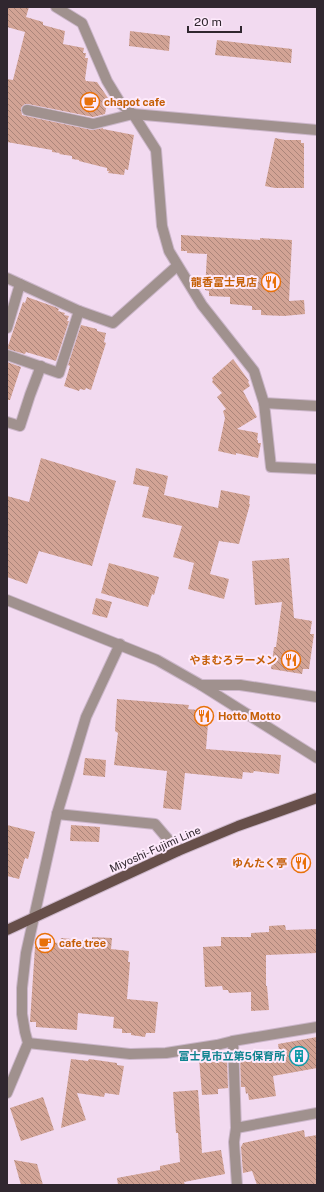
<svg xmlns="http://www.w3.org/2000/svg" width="324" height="1192" viewBox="0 0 324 1192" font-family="'Public Sans','Noto Sans JP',sans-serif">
	<defs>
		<pattern id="building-back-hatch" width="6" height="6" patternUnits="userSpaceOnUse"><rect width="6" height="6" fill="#d2a395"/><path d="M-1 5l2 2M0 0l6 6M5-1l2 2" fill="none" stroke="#ab857a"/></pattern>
	</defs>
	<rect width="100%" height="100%" fill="#f2daf0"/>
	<g fill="url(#building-back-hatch)">
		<path d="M7,7H29L26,17L43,22V25L65,31L63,44L84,48L83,53H86L85,58H88L85,79L86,81L97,82L108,98L105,114L93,117L28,104H25L21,108L22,115L26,116L92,130L103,128V129L134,135L128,170L125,169L124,175L108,173L109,171H107V168L79,161V160L72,159V156L59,154L60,153L52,152V150L7,142V79L13,80L25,32L7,27Z"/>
		<path d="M130,31L170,36L169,51L129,46Z"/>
		<path d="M217,40L292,49L291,63L215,55Z"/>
		<path d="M275,138L285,140H301V143H304V188H275L265,186Z"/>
		<path d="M181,235L260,240V238L292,240L289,301L304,300L305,314L284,316L261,315V310H252V306L230,304V297L209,296V291L205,290L207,254L187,253V251H181Z"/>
		<path d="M27,297L55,307L59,309L58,311L65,313L64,315L69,316L67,321H69L56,361L26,352L25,354L7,349L23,302L25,303Z"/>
		<path d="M81,325L97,329V331L106,333L104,342L106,343L91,390L86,388L85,390L80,389L79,391L64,386L70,366L68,365Z"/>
		<path d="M233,359L249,381L248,382L250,386L243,391L257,417L237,429L258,433L257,440H258V443H261L258,458L236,453V455L218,451L225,418L223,411L226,409L217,397L222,393L212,382L213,380L212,378Z"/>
		<path d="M7,362L21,367L10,400H7Z"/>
		<path d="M41,458L116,481L92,566L39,551L27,584L7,577V496L29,502Z"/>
		<path d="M136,468L168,476L164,495L218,508L221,490L250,496L249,504H250L239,544L219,541L210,574L229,579L224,599L188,589L194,563L173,557L182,526L142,517L149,487L133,484Z"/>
		<path d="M289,558L294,618L312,621L310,634H314L309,669H303L302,674L271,669L274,647H276L282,602L255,605L252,561Z"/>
		<path d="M109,563L159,577L154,595L152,594L148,607L101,593Z"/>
		<path d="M96,598L112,602L107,618L92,614Z"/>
		<path d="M117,699L189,705L188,709L209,711L206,749L281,755L279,774L254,771L253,773L243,772L242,779L185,773L181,810L163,808L167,771L114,765L118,733L115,731Z"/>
		<path d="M85,758L106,760L105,777L83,775Z"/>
		<path d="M7,825L35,832L28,859L25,858L19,879L7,876Z"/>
		<path d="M71,825L100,827L99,842L70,841Z"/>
		<path d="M285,925L286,930L317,929V953L266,955V986H267L269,1010L251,1011V992L229,993L228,990H223L222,986L205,987L203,947L221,946V937H251V933L269,932V926Z"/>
		<path d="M92,937L112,938L111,949L129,951L128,962H130L127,999L158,1002L155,1033H146L145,1037L131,1035V1033H122V1029L113,1028L114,1017L78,1013L77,1030L36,1027V1022H30L35,947L44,942L60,943L61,938L92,941Z"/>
		<path d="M317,1037V1068L273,1076L276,1096L249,1100L248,1093L246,1094L245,1087H241L240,1056L279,1050L278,1044Z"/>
		<path d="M224,1054V1058H227L228,1088L218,1089V1094L202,1095L199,1058H207V1055Z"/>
		<path d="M71,1059L88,1061L89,1059L117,1063V1065L124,1066L119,1095L105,1093L104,1097L77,1093L86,1120L61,1128Z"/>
		<path d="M198,1090L202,1153L221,1150L225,1174L184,1182L185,1185H118L117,1178L160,1170V1166L180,1162L178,1133H176L173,1092Z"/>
		<path d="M43,1097L54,1130L21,1141L10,1108Z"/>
		<path d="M304,1130L305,1137L317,1135V1185H257L252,1171L243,1173L241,1147L243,1143Z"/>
		<path d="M14,1160L37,1164L43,1185H21Z"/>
	</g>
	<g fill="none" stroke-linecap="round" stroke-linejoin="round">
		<g stroke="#cbb6c9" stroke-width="12">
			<g id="minor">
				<path d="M56,7L82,23L107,81L121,104L133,114L156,150L162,226L169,251L202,305L254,371L264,403L317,406"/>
				<path d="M27,110L93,124L133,114L317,130"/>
				<path d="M7,278L79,311L113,323L177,266"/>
				<path d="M7,328L20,284"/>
				<path d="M7,355L59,373L79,311"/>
				<path d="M264,403L271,467L317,469"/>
				<path d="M7,422L20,426L30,395L41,366"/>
				<path d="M7,600L157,660L201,685L317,758"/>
				<path d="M201,685H240L317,697"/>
				<path d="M57,814L155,824L178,851"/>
				<path d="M233,1041L236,1128L234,1142L237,1185"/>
				<path d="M28,1043L130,1054L166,1053L217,1045L233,1041L317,1027"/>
				<path d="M7,1093L28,1043L25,1032L22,1014V988L26,953L57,814L86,717L120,644"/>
				<path d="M236,1128L317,1113"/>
			</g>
		</g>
		<g stroke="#cbb6c9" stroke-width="12">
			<path id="major" d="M7,930L178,851L238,826L317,798"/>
		</g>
		<use href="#minor" stroke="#a0918e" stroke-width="10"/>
		<use href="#major" stroke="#674f4a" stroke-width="10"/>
	</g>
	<defs>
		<g id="cafe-ring" transform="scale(1)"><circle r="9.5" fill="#fde9fb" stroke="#e8710a" stroke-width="1.5"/><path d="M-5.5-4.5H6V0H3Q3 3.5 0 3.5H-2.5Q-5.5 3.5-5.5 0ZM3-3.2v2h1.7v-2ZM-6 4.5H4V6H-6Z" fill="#e8710a"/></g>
		<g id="restaurant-ring" transform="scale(1)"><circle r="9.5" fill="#fde9fb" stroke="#e8710a" stroke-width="1.5"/><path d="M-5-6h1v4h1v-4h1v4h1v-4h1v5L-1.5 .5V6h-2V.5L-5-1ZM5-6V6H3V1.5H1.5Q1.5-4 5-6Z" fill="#e8710a"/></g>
		<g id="building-ring" transform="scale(1)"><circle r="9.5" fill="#fde9fb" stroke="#0f9aa8" stroke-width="1.5"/><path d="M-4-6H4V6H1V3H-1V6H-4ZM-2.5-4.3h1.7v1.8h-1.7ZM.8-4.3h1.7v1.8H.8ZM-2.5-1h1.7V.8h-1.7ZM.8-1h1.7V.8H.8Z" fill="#0f9aa8"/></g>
	</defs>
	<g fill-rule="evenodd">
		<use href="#cafe-ring" x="90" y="102"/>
		<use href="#restaurant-ring" x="271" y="282"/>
		<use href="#restaurant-ring" x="291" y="660"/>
		<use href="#restaurant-ring" x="204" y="716"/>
		<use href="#restaurant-ring" x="301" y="863"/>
		<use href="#cafe-ring" x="45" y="943"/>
		<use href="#building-ring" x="299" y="1056"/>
	</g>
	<g text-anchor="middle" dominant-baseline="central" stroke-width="4" stroke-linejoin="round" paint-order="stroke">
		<g font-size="11" font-weight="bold" fill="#c56008" stroke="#fde9fb" text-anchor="start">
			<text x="104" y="102">chapot cafe</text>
			<text x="257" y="282" text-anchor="end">龍香富士見店</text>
			<text x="277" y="660" text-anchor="end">やまむろラーメン</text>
			<text x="218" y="716">Hotto Motto</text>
			<text x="287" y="863" text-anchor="end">ゆんたく亭</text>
			<text x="59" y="943">cafe tree</text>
		</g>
		<g font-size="11" fill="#30272f" stroke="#fde9fb">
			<text transform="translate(155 849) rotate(-24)">Miyoshi-Fujimi Line</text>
		</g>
		<g font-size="11" font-weight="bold" fill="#0d838f" stroke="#fde9fb" text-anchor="end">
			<text x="285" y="1056">富士見市立第5保育所</text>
		</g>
	</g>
	<rect width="324" height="1192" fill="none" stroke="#30272f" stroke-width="16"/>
	<path d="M188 26v6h53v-6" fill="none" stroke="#30272f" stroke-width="2"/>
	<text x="194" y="26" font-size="12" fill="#30272f" stroke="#fde9fb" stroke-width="3" paint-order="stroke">20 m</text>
</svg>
